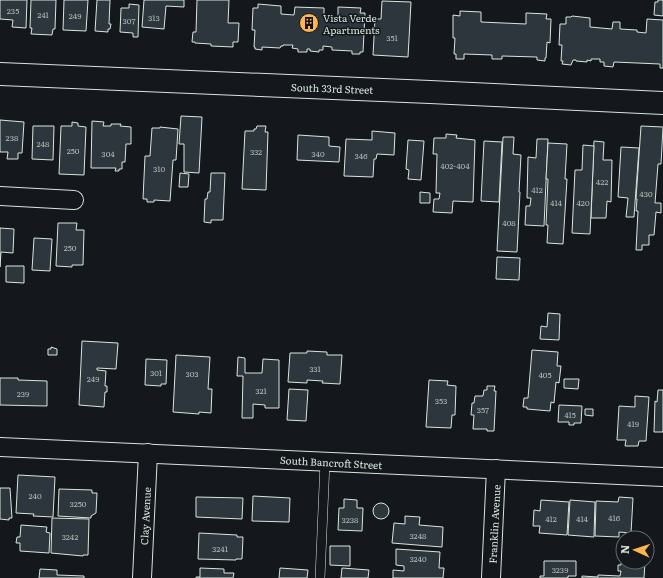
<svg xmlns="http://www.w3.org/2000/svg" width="663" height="578" viewBox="0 0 663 578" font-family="Literata,serif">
	<rect width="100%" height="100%" fill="#14181c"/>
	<g fill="#2c363c" stroke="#d8e6dc">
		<path d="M0,0H27L26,28L12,27L13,20L0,19Z"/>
		<path d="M31,0H56L55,29H53L52,35L31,34L32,28H30Z"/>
		<path d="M64,0H88L86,31L63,30Z"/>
		<path d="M97,0H110L109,24H111L110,29H108V32L95,31Z"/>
		<path d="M144,0H184V7L166,6L164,29L142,27Z"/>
		<path d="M197,0H229L228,23H239L238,42H233V47L211,46V44L195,43V42H192L193,32H196Z"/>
		<path d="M658,0H663V16L654,15L655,2H658Z"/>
		<path d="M382,1L411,2L408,57L373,55L375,19H381Z"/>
		<path d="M129,4L139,5L138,37H133V33L120,32L121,8H129Z"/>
		<path d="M258,4L281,6V14L294,15L295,7L324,8V16L338,17V7L361,8L360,13H365L363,52H360V54H352V51L332,50V47L323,46V50H319V52L310,51V49H307V52H298V49L292,48L293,45H283V46H281L280,48L262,47V50L255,49V47H254L255,30H252L253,8H258Z"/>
		<path d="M460,11L481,12V22L526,24V13L547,14L546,19H551L550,43L547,42L546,58H545V61L537,60V57L502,56V59H492V55L464,54V59H456V54H454L455,38H453V15L460,16Z"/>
		<path d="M572,16L590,18V27L612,29L613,22H620V29L637,30V32L646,33L647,19L663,20V68H660V64L614,62L613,67L604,66V62H600V59H591V61L587,60V62L576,61V60H573L571,65L562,64L563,61H561L562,45H559L560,24H566V17H571Z"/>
		<path d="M181,116L202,117L199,173L184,172V144H179Z"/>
		<path d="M0,120L24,122L22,153H18V159H7L8,152H0Z"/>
		<path d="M92,121L104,122L103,126H111V124H121L120,126L131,127V144H126L125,162H122V169H119V171H115L116,168H91Z"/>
		<path d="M72,122L78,123V126L86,127L84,175L59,174L61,126H72Z"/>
		<path d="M33,126H54L53,160L32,159Z"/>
		<path d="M257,126H266L265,132H268L266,190L242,189L245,131H254V129H256Z"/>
		<path d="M641,126L663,127L661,164H658L655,203H661V213L656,212L654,235H649V245H642V250H636L638,211H636L637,199H636Z"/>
		<path d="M160,127L178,129L176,160H173L170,201L154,200V202H147V199H143L145,156H150L152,128H160Z"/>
		<path d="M372,131L395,133L394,155L377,154L376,159H374L373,177L344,176L346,139L372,140Z"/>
		<path d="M446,134L457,135L456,138L475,140L473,202L453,201L452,213L433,212L434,199H439L440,193H436L437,154H433L434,138H446Z"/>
		<path d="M298,135L329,137V146L340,147L339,162L297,160Z"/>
		<path d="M503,137H514L513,154L521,155L519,192H520L517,252L497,251Z"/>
		<path d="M537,139H548L544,226L525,225L526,206H530L531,198H527L528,157L536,158Z"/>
		<path d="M408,140L424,141L421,180L408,179L409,170L406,169Z"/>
		<path d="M484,141L502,142L499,202L481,201Z"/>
		<path d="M594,141L604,142L603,160H612L611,202L607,201L606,218H591Z"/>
		<path d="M548,143L567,144L565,179H567L563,244L547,243L548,225H546L548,179H546Z"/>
		<path d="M583,145L594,146L590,234L572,233L575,170H582Z"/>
		<path d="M621,147L639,148L634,217H626L628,198L618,197Z"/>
		<path d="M180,173L189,174L188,187H179Z"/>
		<path d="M211,173H225L223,220H211V223L204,222L205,199H207L208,192H210Z"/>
		<path d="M420,192L430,193V203H420Z"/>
		<path d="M58,223H77L76,230H84L83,265H72V267L56,266Z"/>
		<path d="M0,228L14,229L13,253L1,252L0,267Z"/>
		<path d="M34,238L52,239L50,271L32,270Z"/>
		<path d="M497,257L520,258L519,280L496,279Z"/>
		<path d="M6,266H24V283L6,282Z"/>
		<path d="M548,313L560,314L559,340L540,339L541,326L547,327Z"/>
		<path d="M82,341L118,343L116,369L97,368V370L106,371L105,386H107V392H105L104,407L79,405Z"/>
		<path d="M51,347L57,349V355H48V349H51Z"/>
		<path d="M532,350L558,352L557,366H561L559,383L556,382L554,403L551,402L550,411L527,409V407H523L524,398H528Z"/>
		<path d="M307,351L327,352V355H342L340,384L322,383L323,381L307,380V383L288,382L290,353H307Z"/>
		<path d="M176,355L210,357L208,389H212L211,413L199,412V414L173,412Z"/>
		<path d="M238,357L245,358V373H262L263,359L279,360V408H265V405L253,404V418H242L243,376H237Z"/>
		<path d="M146,359L167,360L166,384H161V386L145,385Z"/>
		<path d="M0,378H18V380L47,381V406L0,405Z"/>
		<path d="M564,379H579L578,389L564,388Z"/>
		<path d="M429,380L448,381L447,385L456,386L455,415H452L451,428L426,427Z"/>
		<path d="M487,386H495L494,391H496L494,431H487V429H473L474,415H471L472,403H474L475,396H483L484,390H487Z"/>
		<path d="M289,389L308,390L306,421L287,420Z"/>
		<path d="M658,390H663V432H654L655,401L657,402Z"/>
		<path d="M635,396L649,397L646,441H639L638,446H625L626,440H617L619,406L635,407Z"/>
		<path d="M559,405L582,406L581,423H574V425H569V422H558Z"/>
		<path d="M585,409H593V416L585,415Z"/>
		<path d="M18,475L55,477L53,517L33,516L34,514L16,513Z"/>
		<path d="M0,488H10L12,518H9V520L0,519Z"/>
		<path d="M59,489L92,490V493H97L96,513L91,516V518L58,516Z"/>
		<path d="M253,496L290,498L289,522L252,521Z"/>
		<path d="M196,497L243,498L242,519L196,517Z"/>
		<path d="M619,497L633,498L631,533L619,532V537L595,536L596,501L618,502Z"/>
		<path d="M344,499L357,500V508H363L362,531L338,530L339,508H344Z"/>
		<path d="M541,500L569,502L567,535L539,533L540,526H533L534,510L540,511Z"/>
		<path d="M570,500L595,502L594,537L568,535Z"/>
		<circle cx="381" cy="511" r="8"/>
		<path d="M405,516L420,517L419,525L443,527L442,547L392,543L394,523L405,524Z"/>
		<path d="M52,518L89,519L88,555H83V556L51,553Z"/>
		<path d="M21,525L47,527L46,532L50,533L49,553L20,551V543H16L17,537H20Z"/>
		<path d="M199,533L237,535V537H243L242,559H236V560L198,559Z"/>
		<path d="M330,546H350V566L330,565Z"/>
		<path d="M622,548H623V562H645L644,578H582V576L598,577V575L620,576L621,571H618V565H621Z"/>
		<path d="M396,549L440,552L439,568H444L443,578H393V570L404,571V566L396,565Z"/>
		<path d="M544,561H576V576H568V578H540V576H544Z"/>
		<path d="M200,568L224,569V573H234L233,578H196V577H200Z"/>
		<path d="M280,568L308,570L307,578H279Z"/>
		<path d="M342,568L369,570L368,578H341Z"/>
		<path d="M40,569L57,570V575L84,576V578H39Z"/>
	</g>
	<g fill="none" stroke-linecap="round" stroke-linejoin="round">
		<g stroke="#d8e6dc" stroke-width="10">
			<path id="service" d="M320,578L325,462"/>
		</g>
		<g stroke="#d8e6dc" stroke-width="20">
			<g id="minor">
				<path d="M0,196L74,200"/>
				<path d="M0,447L663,477"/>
				<path d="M142,578L148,453"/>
				<path d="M491,578L496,469"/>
			</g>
		</g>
		<g stroke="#d8e6dc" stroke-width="24">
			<path id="tertiary" d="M0,74L430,92L663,103"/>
		</g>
		<use href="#service" stroke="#14181c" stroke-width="9"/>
		<use href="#minor" stroke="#14181c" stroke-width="18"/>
		<use href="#tertiary" stroke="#14181c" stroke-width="22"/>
	</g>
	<defs>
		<g id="building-disc" transform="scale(1)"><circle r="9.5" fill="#ffb74d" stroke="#14181c"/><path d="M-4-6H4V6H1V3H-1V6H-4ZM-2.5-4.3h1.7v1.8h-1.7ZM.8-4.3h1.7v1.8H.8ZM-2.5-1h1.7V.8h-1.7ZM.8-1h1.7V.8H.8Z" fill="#111"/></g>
	</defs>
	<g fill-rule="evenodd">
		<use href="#building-disc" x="309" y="23"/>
	</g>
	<g text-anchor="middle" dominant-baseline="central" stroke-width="3" stroke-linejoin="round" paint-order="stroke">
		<g font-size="8" fill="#adbab4">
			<text x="13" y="10">235</text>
			<text x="43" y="14">241</text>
			<text x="75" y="15">249</text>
			<text x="154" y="17">313</text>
			<text x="129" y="20">307</text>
			<text x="392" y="37">351</text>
			<text x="12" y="137">238</text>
			<text x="43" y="143">248</text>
			<text x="73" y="150">250</text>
			<text x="256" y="151">332</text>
			<text x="108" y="153">304</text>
			<text x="318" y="153">340</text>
			<text x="361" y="155">346</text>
			<text x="455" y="165">402-404</text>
			<text x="159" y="168">310</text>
			<text x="602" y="181">422</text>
			<text x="537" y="189">412</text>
			<text x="646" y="193">430</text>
			<text x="556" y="202">414</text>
			<text x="583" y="202">420</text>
			<text x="509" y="222">408</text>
			<text x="70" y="247">250</text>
			<text x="315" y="368">331</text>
			<text x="156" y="372">301</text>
			<text x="192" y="373">303</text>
			<text x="545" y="374">405</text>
			<text x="93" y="378">249</text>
			<text x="261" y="390">321</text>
			<text x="23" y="393">239</text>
			<text x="441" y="400">353</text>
			<text x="483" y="409">357</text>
			<text x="570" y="414">415</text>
			<text x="633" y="423">419</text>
			<text x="35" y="495">240</text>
			<text x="78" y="503">3250</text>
			<text x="614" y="517">416</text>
			<text x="551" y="518">412</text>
			<text x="582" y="518">414</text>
			<text x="350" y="519">3238</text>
			<text x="418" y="535">3248</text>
			<text x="70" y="536">3242</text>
			<text x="220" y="548">3241</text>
			<text x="418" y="558">3240</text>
			<text x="560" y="569">3239</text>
		</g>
		<g font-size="10" fill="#d8e6dc" stroke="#14181c" text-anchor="start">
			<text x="323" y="17">Vista Verde<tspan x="323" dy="12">Apartments</tspan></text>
		</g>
		<g font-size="10" fill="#d8e6dc" stroke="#14181c">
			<text transform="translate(332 88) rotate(2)">South 33rd Street</text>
			<text transform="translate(331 462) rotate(3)">South Bancroft Street</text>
			<text transform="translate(145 516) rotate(-87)">Clay Avenue</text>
			<text transform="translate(494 524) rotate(-87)">Franklin Avenue</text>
		</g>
	</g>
	<g transform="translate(635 550) rotate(273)"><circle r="19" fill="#14181c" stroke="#626a69"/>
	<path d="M0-3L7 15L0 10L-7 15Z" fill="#ffb74d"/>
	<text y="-6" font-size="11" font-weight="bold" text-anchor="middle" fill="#d8e6dc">N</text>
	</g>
</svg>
